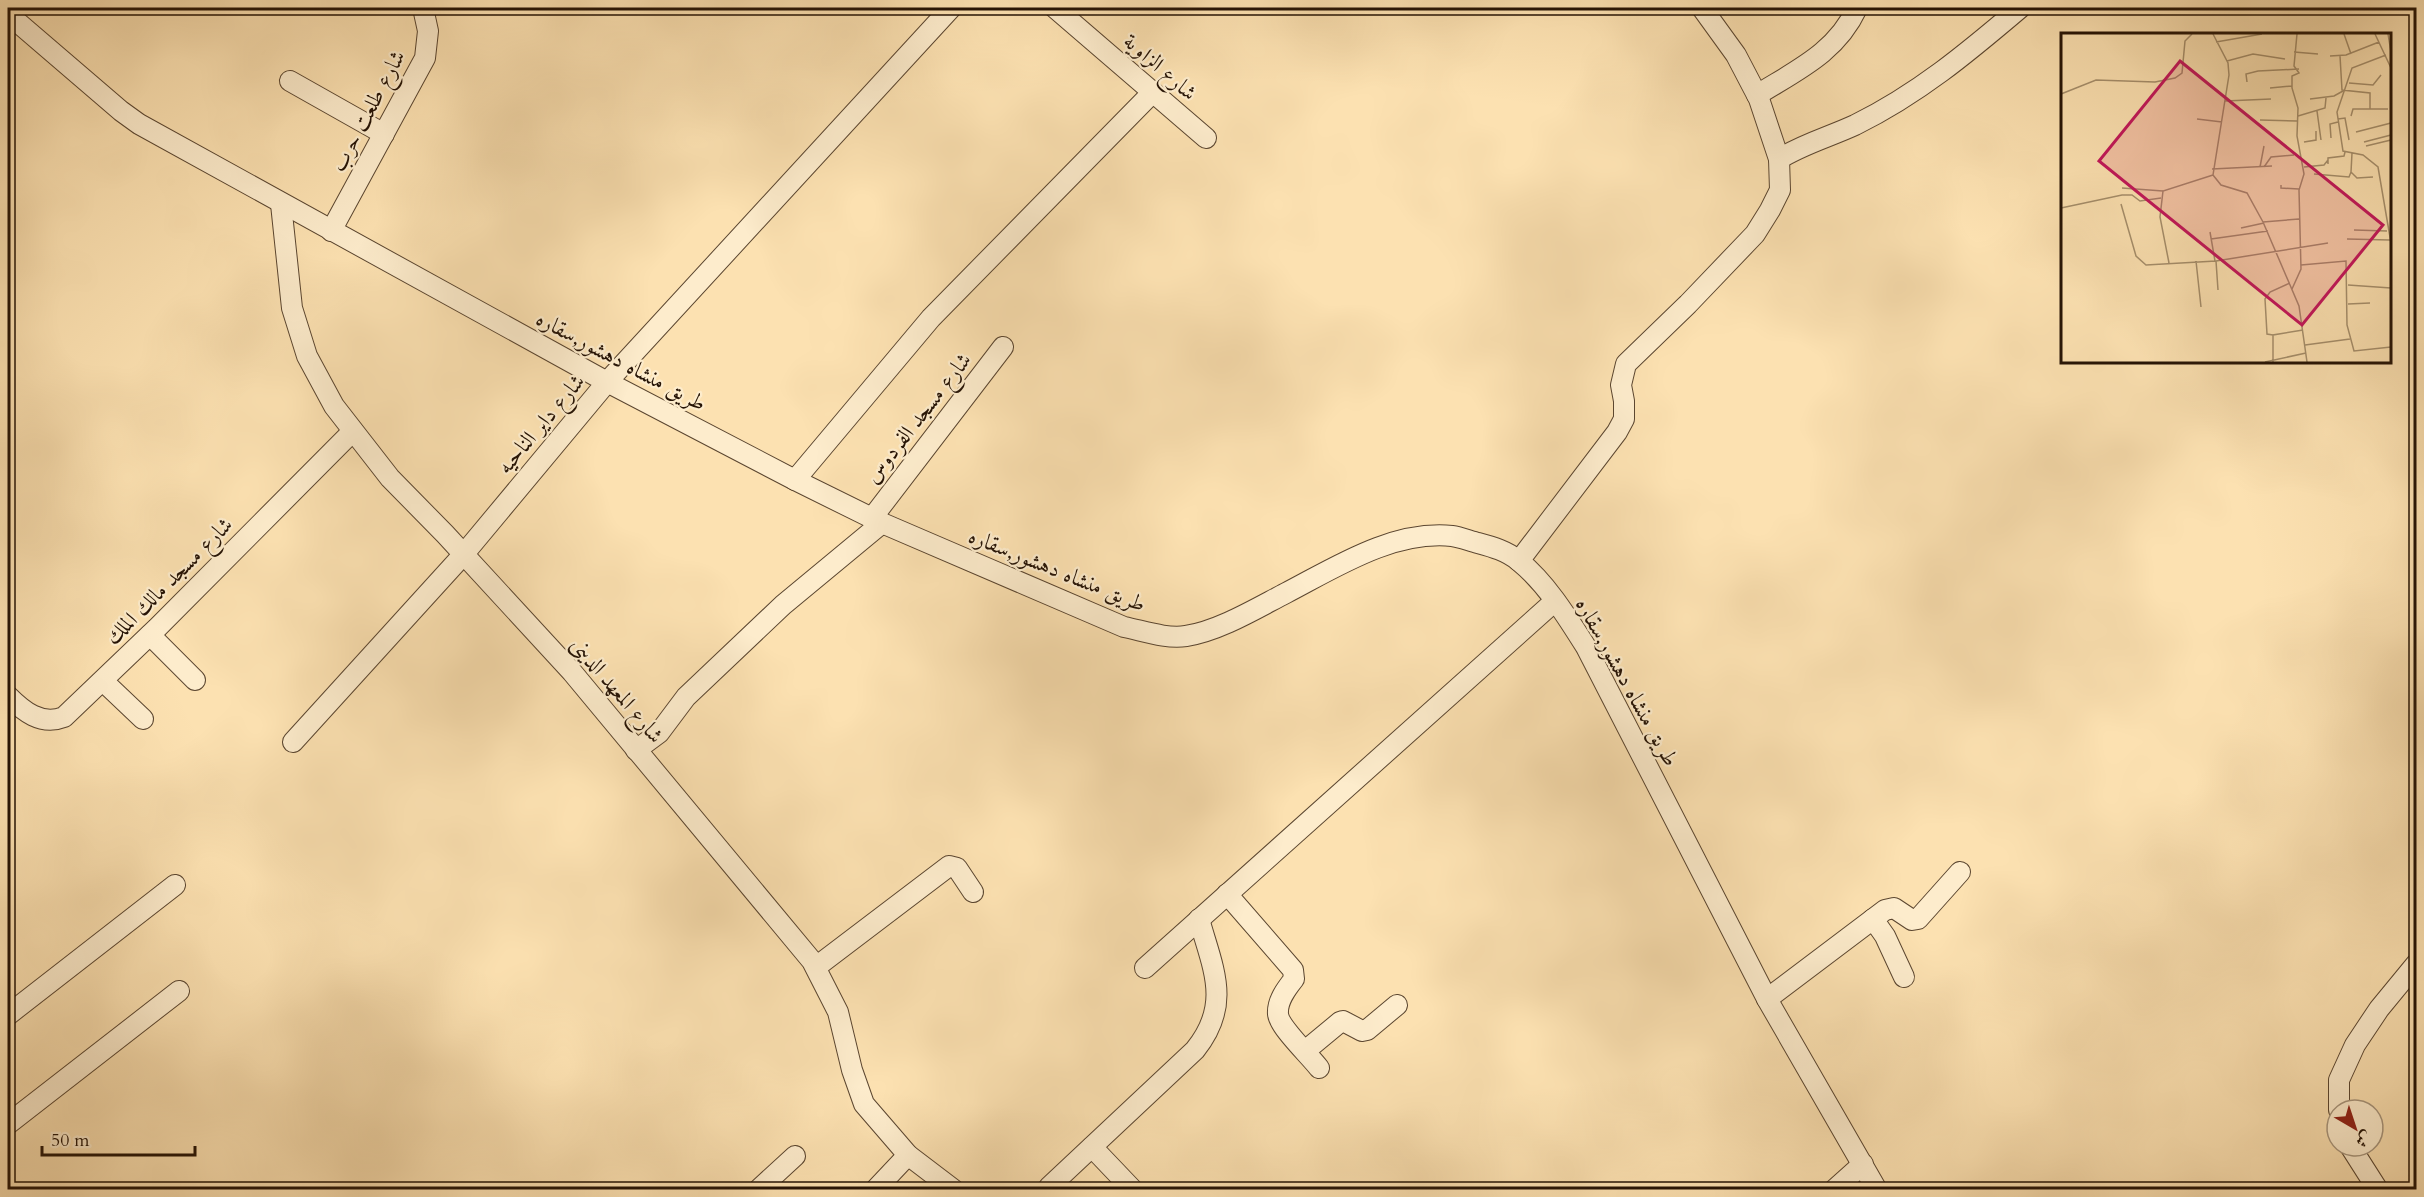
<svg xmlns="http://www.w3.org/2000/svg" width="2424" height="1197" viewBox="0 0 2424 1197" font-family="Cardo,Amiri,serif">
	<rect width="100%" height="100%" fill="#fce1b1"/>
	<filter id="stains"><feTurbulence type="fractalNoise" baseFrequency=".00333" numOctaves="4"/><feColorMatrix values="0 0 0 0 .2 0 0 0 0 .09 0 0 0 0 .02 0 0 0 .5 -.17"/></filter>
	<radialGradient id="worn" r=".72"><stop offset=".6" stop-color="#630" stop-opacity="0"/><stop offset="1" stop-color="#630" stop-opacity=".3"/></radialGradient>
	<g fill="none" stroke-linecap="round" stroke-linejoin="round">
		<g stroke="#5b4630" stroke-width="22">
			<g id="street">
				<path d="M1055,8L1206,138"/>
				<path d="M8,14L121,111L139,124L607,382L795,480L882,523L1124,627C1144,631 1166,639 1186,636C1219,631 1257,608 1286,593C1336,567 1393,530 1452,536C1460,537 1470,541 1478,543C1493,547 1507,551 1519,561C1547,584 1567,617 1586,647L1767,999L1877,1190"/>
				<path d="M290,81L384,134"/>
				<path d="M1757,95C1797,70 1836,53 1857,8"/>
				<path d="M1779,159C1803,144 1829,137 1855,125C1918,94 1967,53 2020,8"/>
				<path d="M281,204L292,308L307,356L334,406L390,478L445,534L572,672L812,961L838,1012L852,1070L864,1104L908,1155L954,1190"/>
				<path d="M331,231L425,58L428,31L423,8"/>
				<path d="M795,480L931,318L1153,92"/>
				<path d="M872,518L1003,347"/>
				<path d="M1519,561L1617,432L1624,419V401L1621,385L1626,364L1688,304L1755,234L1770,210L1780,190L1779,159L1759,99L1736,55L1702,8"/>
				<path d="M150,635L195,680"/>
				<path d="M103,681L143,719"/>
				<path d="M8,696C23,711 41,726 64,717L157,628L353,431"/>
				<path d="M293,742L463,555L607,382L951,8"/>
				<path d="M636,750L659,733L686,697L783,605L882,523"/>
				<path d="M1227,894L1293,970L1294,979C1286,989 1277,1001 1278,1014C1279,1027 1310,1056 1319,1068"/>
				<path d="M1873,919L1885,936L1904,977"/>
				<path d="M816,967L949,866L957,868L973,892"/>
				<path d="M1145,968L1555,601"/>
				<path d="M1767,999L1885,910L1894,908L1912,920L1918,919L1960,872"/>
				<path d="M8,1015L175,885"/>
				<path d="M1305,1051L1340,1022L1343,1021L1362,1031L1367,1030L1397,1005"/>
				<path d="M2339,1110V1080L2355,1045L2379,1009L2416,964"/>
				<path d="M8,1124L179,991"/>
				<path d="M2350,1146L2378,1190"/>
				<path d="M1092,1147L1133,1190"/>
				<path d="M1049,1187L1195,1050C1232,1004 1213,969 1199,919"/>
				<path d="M758,1190L795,1156"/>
				<path d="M875,1190L908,1155"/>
				<path d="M1834,1190L1863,1164"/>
			</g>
		</g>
		<use href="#street" stroke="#fdeccc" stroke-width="20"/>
	</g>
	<g text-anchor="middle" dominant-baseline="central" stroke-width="4.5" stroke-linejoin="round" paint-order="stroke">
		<g font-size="22" fill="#251305" stroke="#fdeccc">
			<text transform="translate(1160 67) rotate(41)">شارع الزاوية</text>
			<text transform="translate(368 111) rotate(-62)">شارع طلعت حرب</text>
			<text transform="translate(621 361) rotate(28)">طريق منشاه دهشور,سقاره</text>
			<text transform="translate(918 418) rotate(-52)">شارع مسجد الفردوس</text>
			<text transform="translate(541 424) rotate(-50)">شارع داير الناحيه</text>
			<text transform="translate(1057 570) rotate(22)">طريق منشاه دهشور,سقاره</text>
			<text transform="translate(169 581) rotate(-45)">شارع مسجد مالك الملك</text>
			<text transform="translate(1627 682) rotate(61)">طريق منشاه دهشور,سقاره</text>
			<text transform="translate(617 690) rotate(50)">شارع المعهد الدينى</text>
		</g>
	</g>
	<g transform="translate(2061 33)">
		<rect width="330" height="330" fill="#fce1b1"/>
		<path fill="none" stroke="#a68f6c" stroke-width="1.5" d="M152,1L167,30L168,42L152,142L160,152L186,160L202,189L238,273L246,329M283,1L290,21M314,1L330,35M327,1L330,19M155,9L201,1M233,19L257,21M325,22L291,35L276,79L282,118L302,122L317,134L330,210M269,23L285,22L318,9M279,23L281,57L309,60V76M166,28L192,21L224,26M186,49L185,41L197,38L238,36M288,50L312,52L320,42M209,55L231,53M0,61L35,47L94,49L114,45L121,40L124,8L131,1M249,66L273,63L282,58M164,68L210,66M256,78L260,107M237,83L264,75L265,65M290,83L292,76H327M136,86L161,89M277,86L284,85L288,107M199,87L236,88M295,99L330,90M270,105L269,91L277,89M243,109L255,107V98M303,109L330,102M305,113L330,107M267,131V125L283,123L284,119M199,134L203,113M203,134L210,124L233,122M243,134L263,132L267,127M151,136L211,133M290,139L291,120M253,141L288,144L290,139L296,145L312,144M220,152V155L238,156M61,155L102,158M60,171L75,223L85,232L155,228L267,210M0,175L61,162H71L79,168L100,165M202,189L238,186M180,195L203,190M293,197L326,198M149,199L154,228M150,206L207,198M286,206L329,207M135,228L140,274M155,228L157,257M108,230L99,184L102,158L152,142M240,232L285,228L286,292L293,318L330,314M287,252L330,255M231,256L240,236L238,157L243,141L236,103L237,75L231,55V43L238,40L233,33L236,1M287,271L309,270M212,302L206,301L204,266L209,259L229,250M244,312L289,306M204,329L245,320M212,329V302L242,297"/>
		<path fill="#c2185b" fill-opacity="0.15" stroke="#c2185b" stroke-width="3" d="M119,28L322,192L241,292L38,128Z"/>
		<rect width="330" height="330" fill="none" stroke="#251305" stroke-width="3"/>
	</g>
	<rect width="2424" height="1197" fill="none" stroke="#fce1b1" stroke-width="30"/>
	<rect x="9" y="9" width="2406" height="1179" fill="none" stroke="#251305" stroke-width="3"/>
	<rect x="15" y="15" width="2394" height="1167" fill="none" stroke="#251305" stroke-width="1.5"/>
	<g transform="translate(2355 1128) rotate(141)"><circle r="28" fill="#fdeccc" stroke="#a7957c" stroke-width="1.5"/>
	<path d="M0-4.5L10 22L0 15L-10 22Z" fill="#8f2418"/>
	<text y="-9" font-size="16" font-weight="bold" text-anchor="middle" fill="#251305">ش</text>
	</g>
	<path d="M42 1146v9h153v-9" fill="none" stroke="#251305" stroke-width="3"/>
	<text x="51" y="1146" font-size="18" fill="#251305" stroke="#fdeccc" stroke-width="4.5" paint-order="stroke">50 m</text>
	<rect width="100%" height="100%" filter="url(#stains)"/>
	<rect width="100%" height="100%" fill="url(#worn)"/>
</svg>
